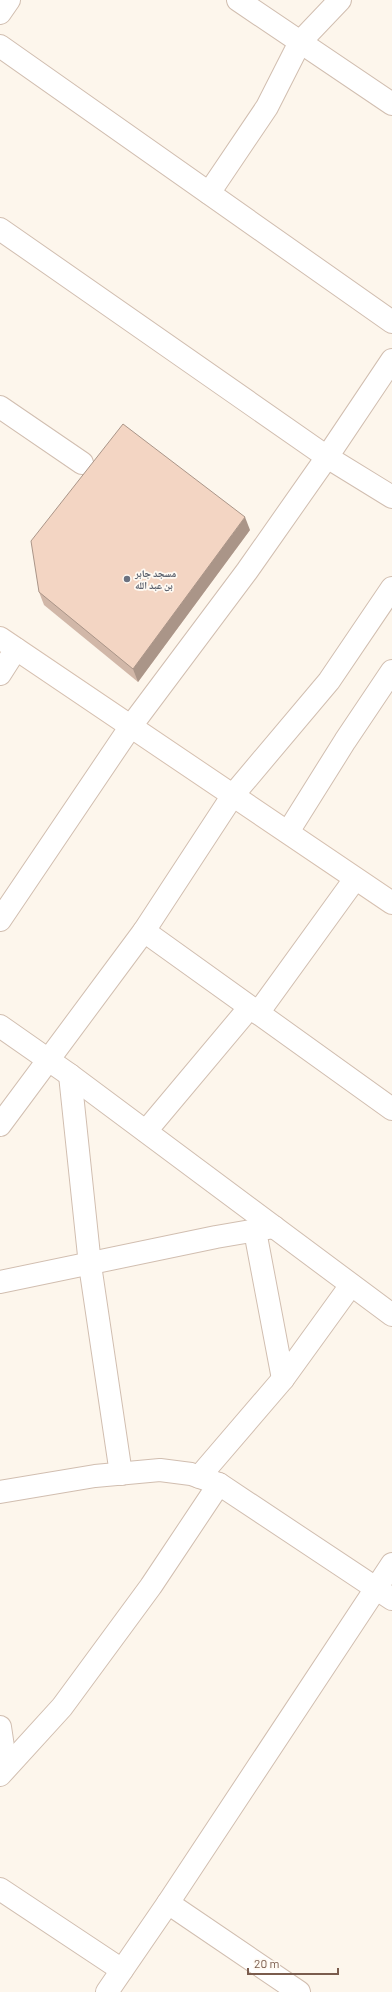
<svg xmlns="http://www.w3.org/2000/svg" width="392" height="1992" viewBox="0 0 392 1992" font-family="Barlow,'Noto Naskh Arabic',sans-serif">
	<rect width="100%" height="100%" fill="#fdf6ec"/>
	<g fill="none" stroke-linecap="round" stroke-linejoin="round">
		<g stroke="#d1beb0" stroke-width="24">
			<g id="street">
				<path d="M238,0L392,104"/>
				<path d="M0,13L9,0"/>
				<path d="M0,46L392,322"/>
				<path d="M209,193L267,107L300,42L340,0"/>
				<path d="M0,229L327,457L392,497"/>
				<path d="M0,407L82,463"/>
				<path d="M0,674L16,649"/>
				<path d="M288,832L345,741L392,671"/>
				<path d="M0,920L131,726L247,571L327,457L392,360"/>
				<path d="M144,931L392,1109"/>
				<path d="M258,1013L355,879"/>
				<path d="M0,1026L70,1075L392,1315"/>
				<path d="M70,1075L90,1265L121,1474"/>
				<path d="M0,1125L144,931L233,795L329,681L392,588"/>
				<path d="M146,1131L250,1007"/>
				<path d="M255,1231L283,1379"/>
				<path d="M0,1282L216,1237L274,1227"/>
				<path d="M199,1477L283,1379L351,1285"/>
				<path d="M0,1492L95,1476L160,1470L191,1474L219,1484L392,1599"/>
				<path d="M0,1727L6,1767"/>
				<path d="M0,1775L62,1707L151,1586L219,1484"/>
				<path d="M0,1889L122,1970"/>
				<path d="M168,1903L299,1992"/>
				<path d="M107,1992L168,1903L392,1564"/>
			</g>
		</g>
		<g stroke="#d6c0b0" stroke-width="24">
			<path id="secondary" d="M0,638L392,903"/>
		</g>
		<use href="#street" stroke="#fff" stroke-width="22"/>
		<use href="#secondary" stroke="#fff" stroke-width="22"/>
	</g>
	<path fill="#d1b7a8" d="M250,530L138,682L44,605L39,592Z"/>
	<path fill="#aa9588" d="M245,517L250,530L138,682L133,669Z"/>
	<path fill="#f3d5c3" stroke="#aa9588" d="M123,424L245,517L133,669L39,592L31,541Z"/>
	<circle fill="#6b7280" stroke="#fffaf3" stroke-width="1.5" cx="127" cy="579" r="4"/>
	<g text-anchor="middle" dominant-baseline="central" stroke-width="3.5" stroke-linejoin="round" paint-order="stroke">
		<g font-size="10" font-weight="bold" fill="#5b616d" stroke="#fffaf3" text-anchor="start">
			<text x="135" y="573">مسجد جابر<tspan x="135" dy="12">بن عبد الله</tspan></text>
		</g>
	</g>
	<path d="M248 1968v6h90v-6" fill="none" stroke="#7a5c4d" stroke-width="2"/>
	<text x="254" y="1968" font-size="12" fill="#7a5c4d" stroke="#fffaf3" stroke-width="3" paint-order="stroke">20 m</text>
</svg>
